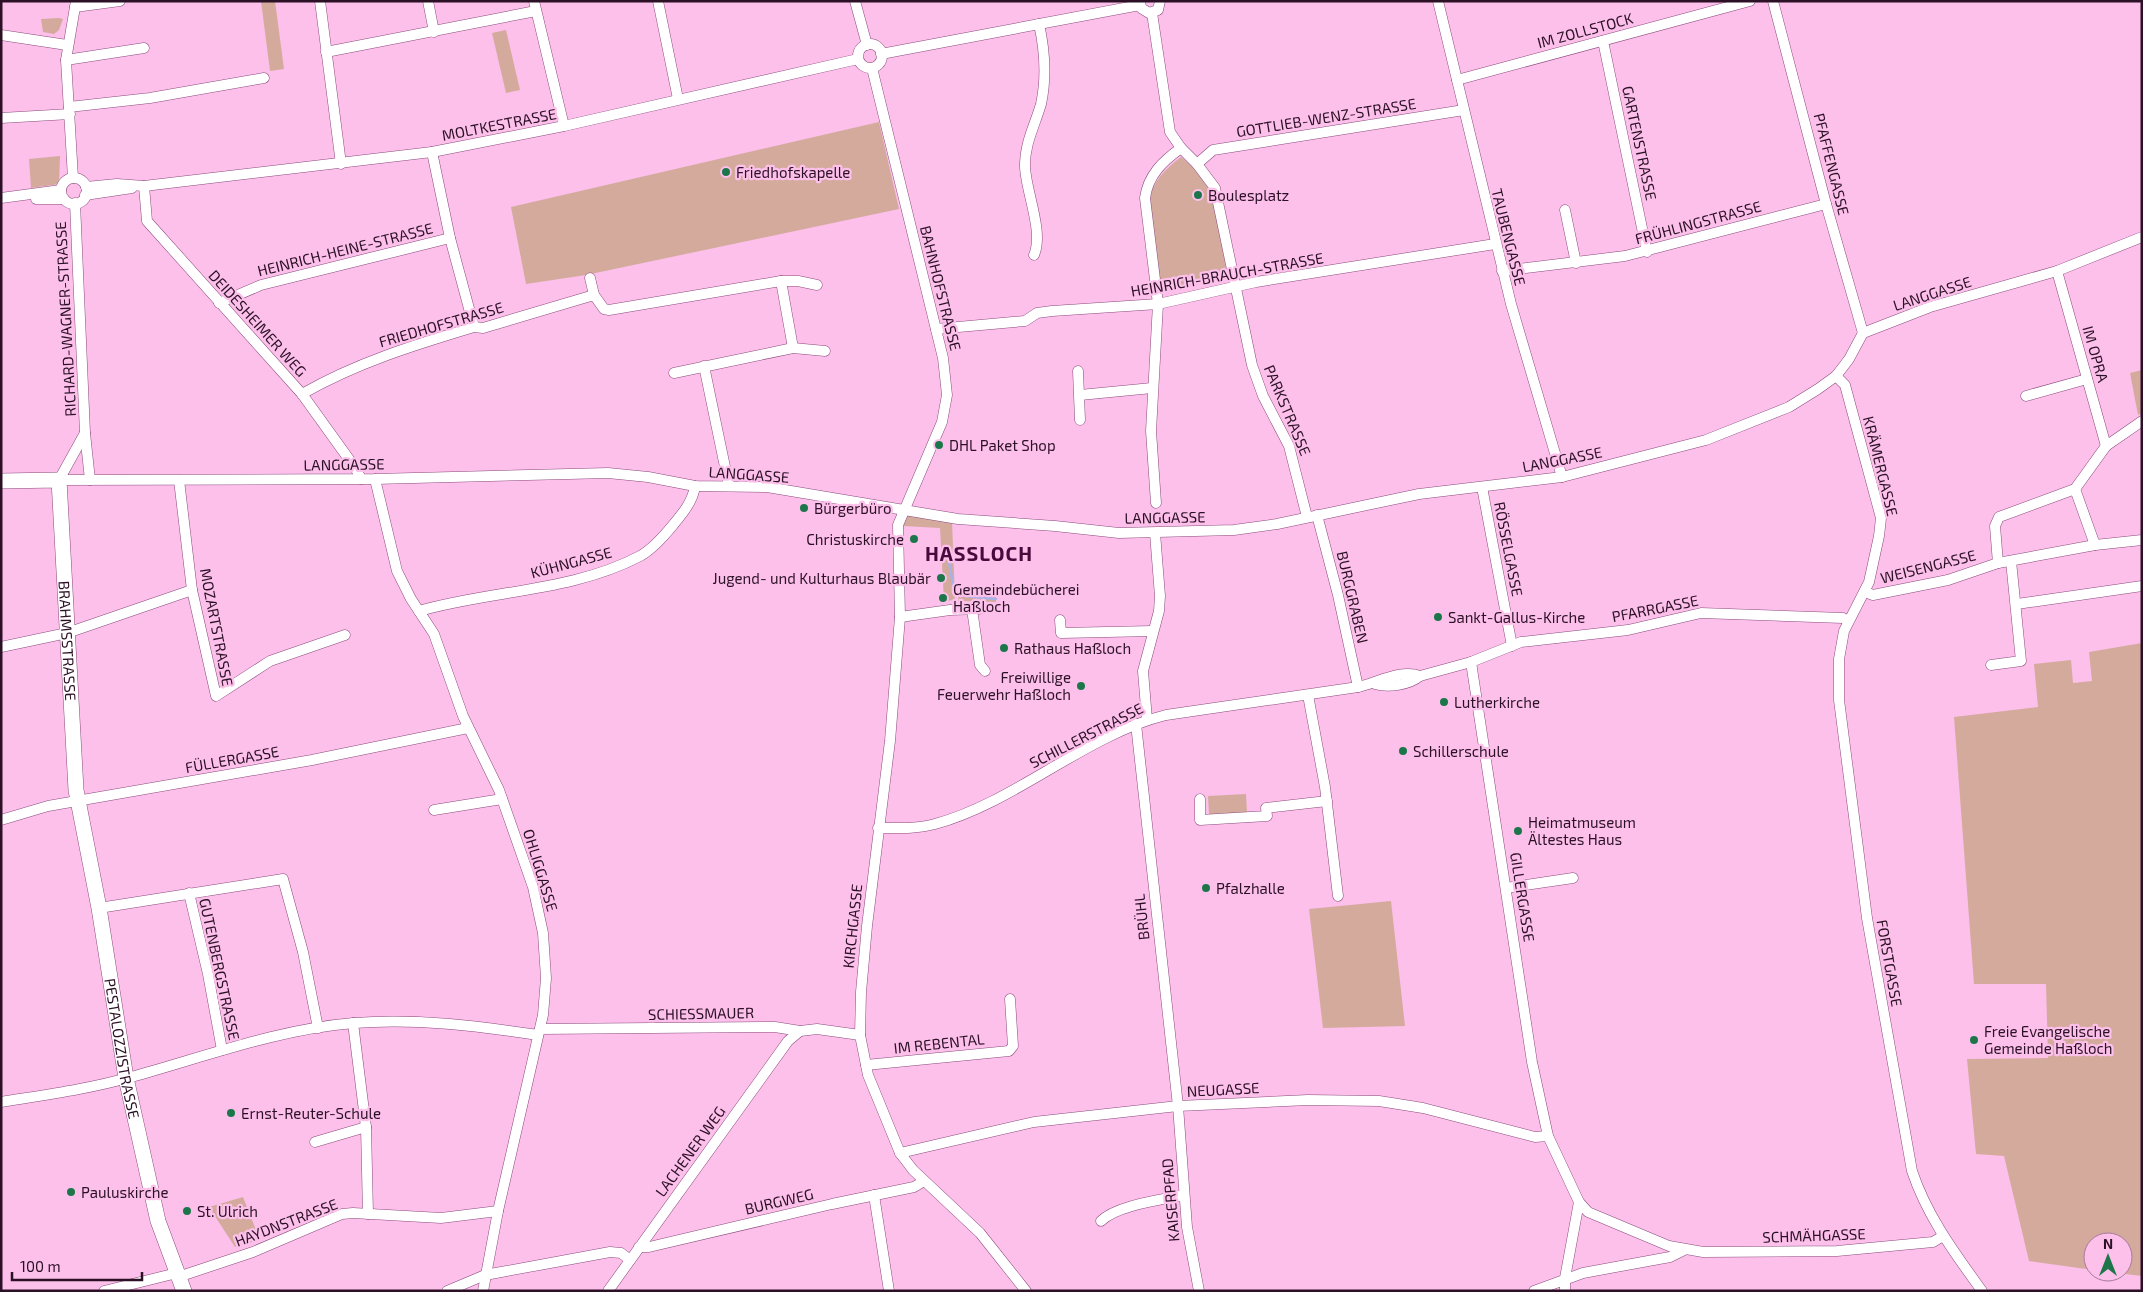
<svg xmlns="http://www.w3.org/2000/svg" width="2143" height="1292" viewBox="0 0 2143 1292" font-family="'Exo 2',sans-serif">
	<rect width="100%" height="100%" fill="#fcc0eb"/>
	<g fill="#d4aa9d">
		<path d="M261,1H275L284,69L270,71Z"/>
		<path d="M59,18L63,19L59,30L54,34L43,32L41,19Z"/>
		<path d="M506,30L520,90L506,93L492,33Z"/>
		<path d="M879,122L899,209L586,275L526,284L511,207Z"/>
		<path d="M60,156L59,184L31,188L29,159Z"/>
		<path d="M1181,157C1192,167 1206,178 1212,192C1223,217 1223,250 1227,277L1162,293L1149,201C1153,181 1165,169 1181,157Z"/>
		<path d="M2142,370V413L2138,415L2130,373Z"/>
		<path d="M905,514L952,521L955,600L944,601L940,528L903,526Z"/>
		<path d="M959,592L996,594V602L958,601Z"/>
		<path d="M2142,643V1276L2108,1272H2123V1242H2093V1270L2029,1261L2004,1156L1976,1154L1967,1059L2048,1058L2046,984H1974L1954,717L2038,707L2034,664L2071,660L2073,683L2092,681L2089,652Z"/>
		<path d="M1246,794L1247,813L1209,814L1208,796Z"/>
		<path d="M1391,901L1405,1026L1323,1028L1309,909Z"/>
		<path d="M243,1197L260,1240L235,1247L209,1207Z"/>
	</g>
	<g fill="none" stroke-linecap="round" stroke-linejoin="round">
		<path stroke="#a8b2ea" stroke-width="2.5" d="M949,562L955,595L996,599"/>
		<g stroke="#8b4a7c" stroke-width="11">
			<g id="minor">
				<path d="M320,1L341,164"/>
				<path d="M428,1L434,32"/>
				<path d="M534,1L564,126"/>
				<path d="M658,1L678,99"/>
				<path d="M855,1L867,45"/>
				<path d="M1140,1L1141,8L1149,13L1158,10L1160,1"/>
				<path d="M1438,1L1511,304L1562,477"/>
				<path d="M1773,1L1826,204L1863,333"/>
				<path d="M75,7L120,1"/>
				<path d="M1152,13L1170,132L1181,148L1197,164L1215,188L1252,365L1263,396L1289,446L1307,517"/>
				<path d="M1,35L67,45"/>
				<path d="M1603,41L1647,252"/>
				<circle cx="870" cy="56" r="12"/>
				<path d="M326,52L536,11"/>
				<path d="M881,54L1140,5"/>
				<path d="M66,60L144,48"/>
				<path d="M872,68L943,358L947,395L942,422L898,525L900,617L890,741L867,926L861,992L860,1035L868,1075L900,1153L913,1170L980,1233L1026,1291"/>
				<path d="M1457,80L1750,1"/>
				<path d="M69,107L150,98L264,78"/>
				<path d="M1,118L70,114"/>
				<path d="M432,152L450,238L474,327"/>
				<path d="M1197,164L1213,150L1464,110"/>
				<path d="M73,178L66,60L76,1"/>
				<circle cx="74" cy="191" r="13"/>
				<path d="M144,186L147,221L302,394L356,469L361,479"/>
				<path d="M86,187L117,184L144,186L432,152L564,126L858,59"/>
				<path d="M85,195L132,188"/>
				<path d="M1,198L61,190"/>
				<path d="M36,199H64"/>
				<path d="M75,203L85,433L90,480"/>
				<path d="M1565,210L1576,263"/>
				<path d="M1034,255C1044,232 1026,192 1025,167C1024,145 1035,125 1041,104C1047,76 1045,51 1039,24"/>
				<path d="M1502,271L1625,256L1826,204"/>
				<path d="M2057,271L2106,446"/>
				<path d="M590,278L594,295L604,309L609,310L781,281H798L817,285"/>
				<path d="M781,281L793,348"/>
				<path d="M219,303L261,285L450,238"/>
				<path d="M936,329L1025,321L1037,313L1052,311L1158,304L1256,282L1495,244"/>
				<path d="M704,366L729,486"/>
				<path d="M1078,371L1080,420"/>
				<path d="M674,373L793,348L825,351"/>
				<path d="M1836,376L1845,385L1881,518L1879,536L1869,582L1844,631L1839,659V700L1867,918L1912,1171C1927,1216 1954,1252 1982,1291"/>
				<path d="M302,394C356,363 414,345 474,327L483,328L594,295"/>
				<path d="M1080,395L1152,388"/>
				<path d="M2026,396L2087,379"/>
				<path d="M85,433L59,480L375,479L608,473L648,477L695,486L767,487L958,519L1055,526L1119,533L1234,530L1277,524L1419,494L1562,477L1706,440L1789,407L1818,389L1836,376L1849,359L1863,333L1930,307L2057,271L2142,237"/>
				<path d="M375,479L397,571L411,599L434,634L463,716L499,790L533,887L543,933L546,978L543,1015L498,1211L483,1291"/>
				<path d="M179,480L192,590L216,696L270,661L345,635"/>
				<path d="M1482,487L1512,646"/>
				<path d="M2075,489L2095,545L2142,540"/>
				<path d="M1156,503L1151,431L1158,304L1145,198C1148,175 1163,161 1181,148"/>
				<path d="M1317,515L1338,595L1358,687"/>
				<path d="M1998,563L1995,526L1999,517L2075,489L2106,446L2142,421"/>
				<path d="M1865,592L1873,595L1948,580L1998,563L2095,545"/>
				<path d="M2017,604L2142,586"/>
				<path d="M972,609L980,665L985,671"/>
				<path d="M419,611C491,590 572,592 640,556C653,549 664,536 673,525C683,513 693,501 695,486"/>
				<path d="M900,617L950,610L979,609"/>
				<path d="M1060,620L1061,633L1153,631"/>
				<path d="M1,647L67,633L192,590"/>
				<path d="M1471,662L1532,1062L1548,1136L1579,1202L1588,1212L1669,1246L1703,1252L1837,1251L1933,1242L1943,1236"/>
				<path d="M1991,665L2021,661L2011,561"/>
				<path d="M1375,684C1388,688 1409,685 1420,676L1471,662L1521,642L1628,630L1701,613L1843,618L1848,621"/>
				<path d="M1308,695L1325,787L1338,896"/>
				<path d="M1147,720L1143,671L1159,611L1160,596L1155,533"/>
				<path d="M1136,724L1178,1106L1187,1227L1199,1291"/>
				<path d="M1200,799V820L1267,816L1266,808L1327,801"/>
				<path d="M434,810L502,799"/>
				<path d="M1,820L48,806L312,760L468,728"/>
				<path d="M878,828C897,828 917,829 935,824C1016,802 1085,735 1166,715L1358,687C1377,683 1400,669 1420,676"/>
				<path d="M1506,888L1573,878"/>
				<path d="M189,893L208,974L222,1050"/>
				<path d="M99,908L283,879L303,952L318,1028"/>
				<path d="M353,1023L366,1127L368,1214"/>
				<path d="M540,1029L775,1027L800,1031L817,1029L860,1035"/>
				<path d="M866,1065L1009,1051L1013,1046L1010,999"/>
				<path d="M1,1102C44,1095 89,1089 131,1077C204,1057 278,1029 354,1023C417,1018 477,1026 538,1035"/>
				<path d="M315,1142L366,1127"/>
				<path d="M900,1153L1034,1122L1178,1106L1308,1100L1379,1101L1423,1108L1535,1137L1548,1136"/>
				<path d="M874,1195L889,1291"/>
				<path d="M1101,1221C1117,1205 1162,1200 1184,1195"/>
				<path d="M639,1247H649L832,1204L914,1187L924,1181"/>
				<path d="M178,1277L253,1252L342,1214L353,1213L441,1218L498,1211"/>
				<path d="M104,1291L177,1273"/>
				<path d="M447,1291L485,1275L610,1252L621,1253L630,1260"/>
				<path d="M608,1291L788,1041L800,1031"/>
				<path d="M1534,1291L1583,1273L1670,1257L1684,1250"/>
				<path d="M1565,1291V1278L1579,1202"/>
			</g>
		</g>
		<g stroke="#8b4a7c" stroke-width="16">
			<g id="secondary">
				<path id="s1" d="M1,481L59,480L76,790L99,908L126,1078L158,1221L184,1291"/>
			</g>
		</g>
		<use href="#minor" stroke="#fff" stroke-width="10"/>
		<use href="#secondary" stroke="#fff" stroke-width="15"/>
	</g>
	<g fill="#1d764a" stroke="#fcc0eb" stroke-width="2">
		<circle cx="726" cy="172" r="5"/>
		<circle cx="1198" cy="195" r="5"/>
		<circle cx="939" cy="445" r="5"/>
		<circle cx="804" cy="508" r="5"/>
		<circle cx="914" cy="539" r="5"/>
		<circle cx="941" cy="578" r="5"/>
		<circle cx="943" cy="598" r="5"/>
		<circle cx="1438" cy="617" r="5"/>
		<circle cx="1004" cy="648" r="5"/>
		<circle cx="1081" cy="686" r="5"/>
		<circle cx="1444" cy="702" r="5"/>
		<circle cx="1403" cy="751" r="5"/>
		<circle cx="1518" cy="831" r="5"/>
		<circle cx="1206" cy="888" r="5"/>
		<circle cx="1974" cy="1040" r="5"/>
		<circle cx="231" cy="1113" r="5"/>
		<circle cx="71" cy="1192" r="5"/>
		<circle cx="187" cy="1211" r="5"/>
	</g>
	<g text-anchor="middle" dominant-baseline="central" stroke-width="4.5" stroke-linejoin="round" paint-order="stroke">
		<g font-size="15" fill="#2c1126" stroke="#fcc0eb">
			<text transform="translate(1585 30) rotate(-15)">IM ZOLLSTOCK</text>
			<text transform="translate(1326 117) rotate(-9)">GOTTLIEB-WENZ-STRASSE</text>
			<text transform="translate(499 124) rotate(-11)">MOLTKESTRASSE</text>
			<text transform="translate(1640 143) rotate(78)">GARTENSTRASSE</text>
			<text transform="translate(1832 164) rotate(76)">PFAFFENGASSE</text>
			<text transform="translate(1698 222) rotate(-15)">FRÜHLINGSTRASSE</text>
			<text transform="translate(1509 237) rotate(76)">TAUBENGASSE</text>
			<text transform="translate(345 249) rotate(-14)">HEINRICH-HEINE-STRASSE</text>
			<text transform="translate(1227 274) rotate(-10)">HEINRICH-BRAUCH-STRASSE</text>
			<text transform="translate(941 288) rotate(76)">BAHNHOFSTRASSE</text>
			<text transform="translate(1932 293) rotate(-18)">LANGGASSE</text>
			<text transform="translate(65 319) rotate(-93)">RICHARD-WAGNER-STRASSE</text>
			<text transform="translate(258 323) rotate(48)">DEIDESHEIMER WEG</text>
			<text transform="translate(441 324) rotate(-16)">FRIEDHOFSTRASSE</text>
			<text transform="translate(2096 354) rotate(74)">IM OPRA</text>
			<text transform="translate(1288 410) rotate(67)">PARKSTRASSE</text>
			<text transform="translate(1562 459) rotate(-11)">LANGGASSE</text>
			<text transform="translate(344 464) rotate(-1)">LANGGASSE</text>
			<text transform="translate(1881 466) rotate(76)">KRÄMERGASSE</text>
			<text transform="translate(749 474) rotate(4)">LANGGASSE</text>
			<text transform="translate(1165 517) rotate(-1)">LANGGASSE</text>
			<text transform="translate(1509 549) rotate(79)">RÖSSELGASSE</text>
			<text transform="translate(571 562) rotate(-15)">KÜHNGASSE</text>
			<text transform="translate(1928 566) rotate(-14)">WEISENGASSE</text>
			<text transform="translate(1353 597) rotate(77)">BURGGRABEN</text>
			<text transform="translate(1655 608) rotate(-11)">PFARRGASSE</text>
			<text transform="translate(217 627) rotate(79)">MOZARTSTRASSE</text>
			<text stroke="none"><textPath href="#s1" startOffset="219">BRAHMSSTRASSE</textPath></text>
			<text transform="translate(1086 735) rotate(-27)">SCHILLERSTRASSE</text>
			<text transform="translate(232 759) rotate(-10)">FÜLLERGASSE</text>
			<text transform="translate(541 870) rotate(73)">OHLIGGASSE</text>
			<text transform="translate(1523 897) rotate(81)">GILLERGASSE</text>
			<text transform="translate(1141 917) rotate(-96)">BRÜHL</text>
			<text transform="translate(852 926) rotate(-84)">KIRCHGASSE</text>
			<text transform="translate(1890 963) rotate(80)">FORSTGASSE</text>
			<text transform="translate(220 969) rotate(78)">GUTENBERGSTRASSE</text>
			<text transform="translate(701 1013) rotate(-1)">SCHIESSMAUER</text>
			<text transform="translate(939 1043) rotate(-6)">IM REBENTAL</text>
			<text stroke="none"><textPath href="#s1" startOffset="631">PESTALOZZISTRASSE</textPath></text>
			<text transform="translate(1223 1089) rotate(-3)">NEUGASSE</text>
			<text transform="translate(690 1151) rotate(-54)">LACHENER WEG</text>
			<text transform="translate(1170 1200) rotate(-95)">KAISERPFAD</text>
			<text transform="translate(779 1201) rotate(-13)">BURGWEG</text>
			<text transform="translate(286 1222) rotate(-21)">HAYDNSTRASSE</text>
			<text transform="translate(1814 1235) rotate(-2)">SCHMÄHGASSE</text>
		</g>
		<g font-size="15" fill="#2c1126" stroke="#fcc0eb" text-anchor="start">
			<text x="736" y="172">Friedhofskapelle</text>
			<text x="1208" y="195">Boulesplatz</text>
			<text x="949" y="445">DHL Paket Shop</text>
			<text x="814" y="508">Bürgerbüro</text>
			<text x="904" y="539" text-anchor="end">Christuskirche</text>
			<text x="931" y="578" text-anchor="end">Jugend- und Kulturhaus Blaubär</text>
			<text x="953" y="589">Gemeindebücherei<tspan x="953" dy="17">Haßloch</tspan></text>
			<text x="1448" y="617">Sankt-Gallus-Kirche</text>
			<text x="1014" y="648">Rathaus Haßloch</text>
			<text x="1071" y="677" text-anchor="end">Freiwillige<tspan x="1071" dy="17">Feuerwehr Haßloch</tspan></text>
			<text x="1454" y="702">Lutherkirche</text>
			<text x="1413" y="751">Schillerschule</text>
			<text x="1528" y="822">Heimatmuseum<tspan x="1528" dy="17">Ältestes Haus</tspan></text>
			<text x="1216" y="888">Pfalzhalle</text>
			<text x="1984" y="1031">Freie Evangelische<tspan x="1984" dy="17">Gemeinde Haßloch</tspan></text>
			<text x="241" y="1113">Ernst-Reuter-Schule</text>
			<text x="81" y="1192">Pauluskirche</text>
			<text x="197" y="1211">St. Ulrich</text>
		</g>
		<g font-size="20" font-weight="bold" letter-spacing="1" fill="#48093c" stroke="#fcc0eb">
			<text x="979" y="553">HASSLOCH</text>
		</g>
	</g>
	<rect width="2143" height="1292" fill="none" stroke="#2c1126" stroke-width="5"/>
	<g transform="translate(2108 1257)"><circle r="24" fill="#fcc0eb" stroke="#a97a9c"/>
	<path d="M0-4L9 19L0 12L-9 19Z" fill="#1d764a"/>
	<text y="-8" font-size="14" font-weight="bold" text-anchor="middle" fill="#2c1126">N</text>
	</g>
	<path d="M12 1272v8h130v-8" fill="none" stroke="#2c1126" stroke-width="2.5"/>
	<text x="20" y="1272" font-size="15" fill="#2c1126" stroke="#fcc0eb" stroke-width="4" paint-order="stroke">100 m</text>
</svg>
